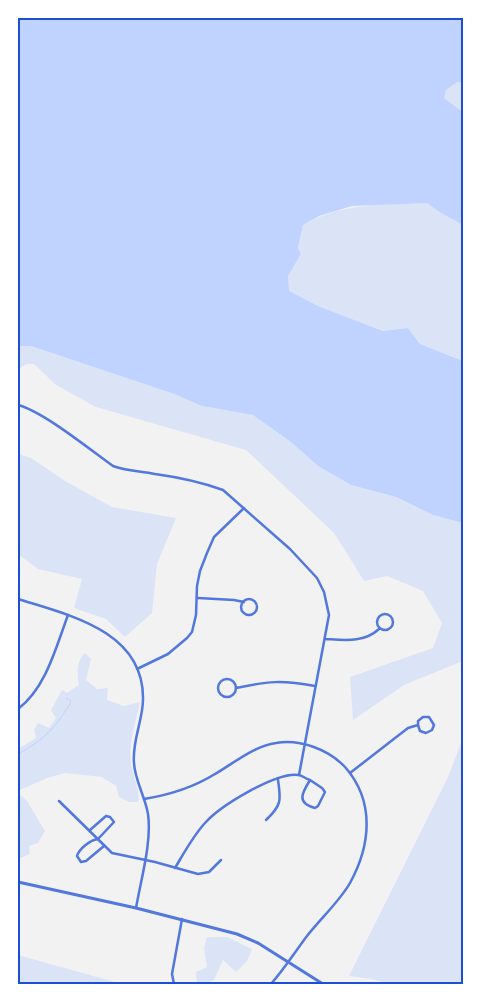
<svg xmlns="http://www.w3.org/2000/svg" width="481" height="1002" viewBox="0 0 481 1002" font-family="Montserrat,sans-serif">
	<rect width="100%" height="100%" fill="#f2f2f2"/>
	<g fill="#dbe4f7">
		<path d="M457,82L463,83V112L444,98L445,90Z"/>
		<path d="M427,203L441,213L463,225V361L420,344L408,328L383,331L318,306L288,291V276L301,254L298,249L303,225C341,203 384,204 427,203Z"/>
		<path d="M18,346H31L174,394L202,406L253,415L291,442L318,466L351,485L396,497L433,515L463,523V661L404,685L353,720L350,677L433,648L442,623L423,591L387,576L364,581L334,533L246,450L96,407L56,385L34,364H27L18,369Z"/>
		<path d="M18,454L31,458L65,481L112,507L176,518L157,564L152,613L125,637L106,619L74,608L82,579L38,569L18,554Z"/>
		<path d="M85,653L91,659L86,680L97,689L108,688L107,700L124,706L140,702C136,722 128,743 131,764C132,773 141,794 138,802H129L119,797L116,786L102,777L65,773L47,778L18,791V749L36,738L34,730L38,723L49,728L56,718L51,710L62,690L67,693L79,685C77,674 76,661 85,653Z"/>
		<path d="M463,738V984H389L372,979L349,976L448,777Z"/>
		<path d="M18,793L27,801L45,831L38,843L29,846L30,854L21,858L18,855Z"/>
		<path d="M207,937H227L252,949L247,961L236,972L223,960L214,980L204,984H197L196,972L207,967L204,948Z"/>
		<path d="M18,955L122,984H18Z"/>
	</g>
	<path fill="#bfd3fe" d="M18,18H463V83L457,82L446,90L444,98L463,112V225L441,213L427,203L352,206L319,216L303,225L298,248L301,254L288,276L289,291L318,306L383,331L408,328L420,344L463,361V523L433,515L396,497L351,485L318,466L291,442L253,415L202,406L174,394L31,346H18Z"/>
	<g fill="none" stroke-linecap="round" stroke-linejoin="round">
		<path stroke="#bfd3fe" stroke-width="1" d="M18,754C45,739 54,729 70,704L71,701L66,698"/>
		<g stroke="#5277de" stroke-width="2.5">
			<path d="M18,405C44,412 89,449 113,466C126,471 141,471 155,474C177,477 201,482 223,490L290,549L317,578L324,592L329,615L299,775"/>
			<path d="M198,598L234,600L244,602"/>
			<path d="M18,599C69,615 144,631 143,699C143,721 132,740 134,763C135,781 145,796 148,814C152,842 141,879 136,908"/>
			<circle cx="249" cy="607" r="8"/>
			<circle cx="385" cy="622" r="8"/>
			<path d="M325,639C344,640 364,643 379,629"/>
			<path d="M137,669L168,654L187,638L192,632L196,615L197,586L200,571L207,553L214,537L244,508"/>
			<circle cx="227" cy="688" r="9"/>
			<path d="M236,688C268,681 282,680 315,686"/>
			<path d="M18,709C46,688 56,647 68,615"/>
			<path d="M350,773L408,728L418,725V721L423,717H429L434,725L432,730L426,733L420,731L418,725"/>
			<path d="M310,780L322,788L325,792L318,806L315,808C296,803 302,793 310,780Z"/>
			<path d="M144,799C169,795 194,787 215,774C234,763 254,746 276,743C300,739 328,749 345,767C375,801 371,845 350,883C339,902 321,918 307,936C295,952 284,969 271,984"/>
			<path d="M59,801L112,853L155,862L198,874L209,872L221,860"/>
			<path d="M266,820C282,805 281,800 278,780"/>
			<path d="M90,830L106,816L110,817L114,822L98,839C90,840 79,849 77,856L81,862L86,861L104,846"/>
			<path d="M175,868C184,853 193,836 205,823C220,806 277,771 299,775C303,776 306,779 310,780"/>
			<path d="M174,984L172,974L182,919"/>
		</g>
		<path stroke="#5277de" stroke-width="3" d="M18,882L136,908L237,934L258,943L323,984"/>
	</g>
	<rect width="481" height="1002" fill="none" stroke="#ffffff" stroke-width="38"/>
	<rect x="19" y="19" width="443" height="964" fill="none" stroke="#1d4ed8" stroke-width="2"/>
</svg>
